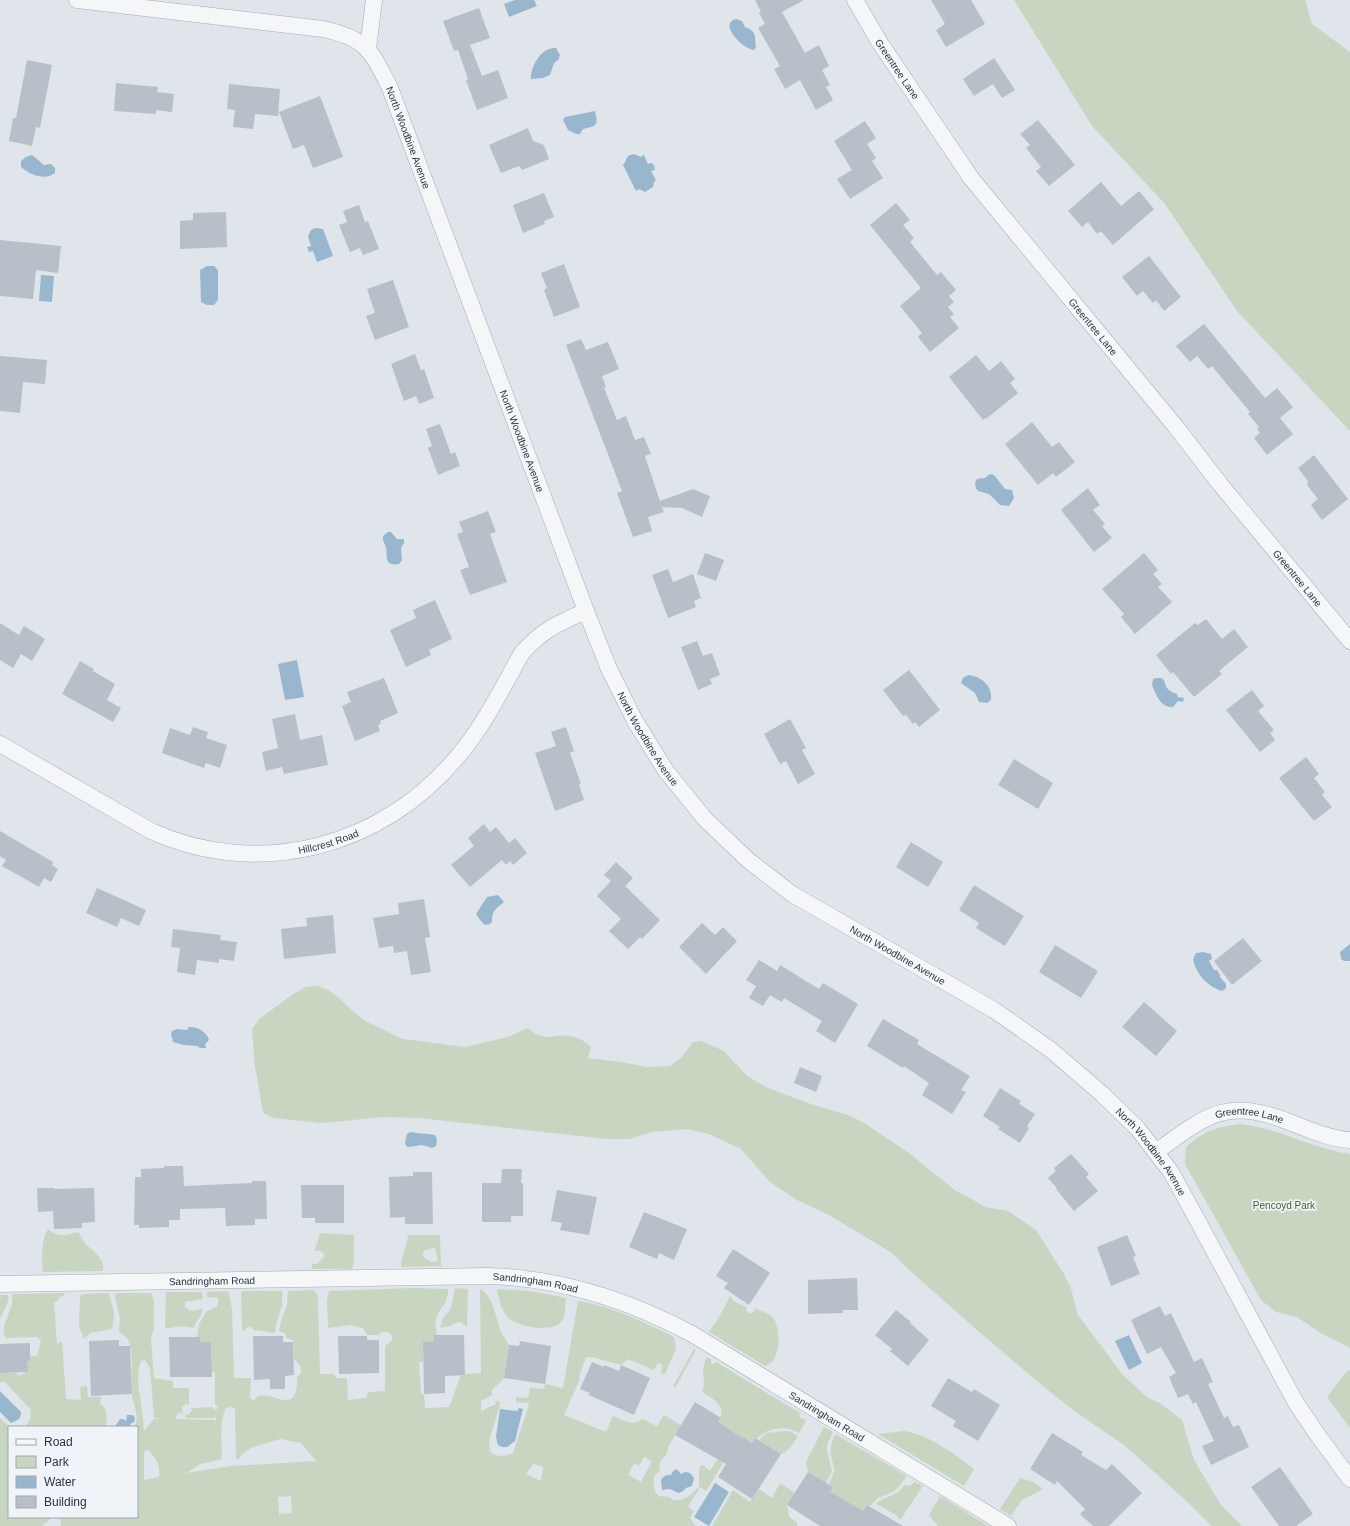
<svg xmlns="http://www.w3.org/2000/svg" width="1350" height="1526" viewBox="0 0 1350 1526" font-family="Arial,sans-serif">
	<rect width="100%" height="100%" fill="#e0e5eb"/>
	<g fill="#c8d5c1" fill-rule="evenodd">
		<path d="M1014,0H1305L1312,24L1350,52V431L1237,311L1165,204L1092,126Z"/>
		<path d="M318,986L328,990L338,997L356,1014L367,1022L403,1039L465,1047L508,1037L528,1028C547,1044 551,1033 571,1036C578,1037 585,1042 591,1046L588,1058L621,1062L647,1067L670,1066L682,1057L693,1042L701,1041L724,1051L747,1076L768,1088L808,1103L848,1115L864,1123L909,1153L956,1191L970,1198L985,1207L1008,1211L1036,1230L1064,1274L1071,1289L1078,1315L1123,1375L1147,1397L1161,1404L1182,1420L1194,1460L1221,1505L1242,1526H1212L1182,1497L1124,1445L1077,1413L1044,1387L977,1330L907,1268L892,1253L829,1215L797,1200L770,1182L741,1149L709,1134L686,1129L651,1132L630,1139H606L420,1118L384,1117L322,1123L273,1118L263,1113L255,1066L252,1029L259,1019L295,993L306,987Z"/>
		<path d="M1240,1124C1278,1128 1312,1148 1350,1154V1348L1319,1332L1297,1317L1276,1312L1261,1300L1185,1164L1186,1147C1204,1131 1216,1127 1240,1124Z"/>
		<path d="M48,1229C57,1238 67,1235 79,1232C80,1236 82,1240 85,1243C93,1252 105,1258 103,1271L43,1272C41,1258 41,1241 48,1229Z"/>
		<path d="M320,1233L354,1235V1263L352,1269H312V1264H317L324,1257L323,1252L316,1250L313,1252L317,1244Z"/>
		<path d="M408,1235H440L441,1266L401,1267C401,1256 407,1247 408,1235ZM434,1248L436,1251L438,1260C431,1264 428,1260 422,1256L424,1251L428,1249Z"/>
		<path d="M412,1288L448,1289C449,1304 439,1307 436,1319C434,1327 439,1332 434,1341L423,1342V1362H419L421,1394H424L425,1408L449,1407L461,1375L465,1374L481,1373L480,1289C493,1294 497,1323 502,1334C504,1338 507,1341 509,1345L504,1378L492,1390V1395L481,1401V1411L496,1404L495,1401H499L500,1405L489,1441L490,1452C498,1457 504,1457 513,1453L529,1405L528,1403L516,1402V1397L528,1398L530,1388L544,1389L545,1384L563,1388L578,1301C611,1306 644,1322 674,1337L676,1348L665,1374H661V1372L663,1368L661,1363L657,1364L654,1370L628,1359L621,1365L592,1357H586L579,1377L580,1379L564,1415L606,1432L613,1416C623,1420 633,1427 642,1419L657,1426L664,1415L681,1425L668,1447L667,1454C661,1459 658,1463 660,1471L654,1476C654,1482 652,1493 660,1496C663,1497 666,1496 669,1497C671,1498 673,1500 675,1500C684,1502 695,1492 699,1486V1472L700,1466L703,1465L710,1471L719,1457L718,1422C728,1407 714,1399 702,1392C707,1380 699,1370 707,1357L711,1359V1364H714L716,1362L800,1413L799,1417L806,1420L799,1433C786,1425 767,1427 757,1439L755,1438L752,1443L743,1437L726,1463L724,1462L706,1491L700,1487L688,1507L694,1511L690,1518L695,1525L698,1526H61L60,1517H137V1427H134C140,1419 134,1405 132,1396C130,1380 134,1362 130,1346C129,1338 125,1336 119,1332L120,1318L115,1297L116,1293H151L154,1301V1329L151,1337L154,1378L173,1381V1388H189V1405L186,1404L182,1407V1413L187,1415L192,1411L191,1408L212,1407L216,1410L218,1407L215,1404V1372H212L211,1342H200V1337H197L199,1324L207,1311C213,1308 220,1308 218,1298L211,1297L207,1298V1292L228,1291L230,1297L232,1310L234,1378H251L250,1398L253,1400L255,1399L258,1396C262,1396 267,1395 270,1396C275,1397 278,1399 283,1400C297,1402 297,1388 297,1377L301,1373V1367L294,1359L293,1340L286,1338V1334L279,1331L281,1321L287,1305L288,1291L314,1290L318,1296V1303L320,1374H333L336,1378H347L348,1400L366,1398L368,1392L385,1391V1346L392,1340V1336L388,1332H382L379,1335H367L363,1328L351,1325L328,1328L327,1300L329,1291ZM145,1360L150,1368L154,1418L164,1419H154L144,1431C143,1427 144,1423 143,1419C142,1401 134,1379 141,1361ZM232,1407L235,1409L236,1459L240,1458L242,1454L253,1447L280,1439L301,1443L316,1461L231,1466L186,1473L201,1464L222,1459C222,1443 219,1423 226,1408ZM180,1413L185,1415L186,1418H215L216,1414V1420L176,1419L177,1414ZM149,1450C156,1459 161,1466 159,1477L144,1480V1451ZM644,1457L652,1461L641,1482L628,1475L634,1463L639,1466ZM533,1464L543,1467L541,1481L526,1474ZM291,1496L292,1513L279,1514L278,1497Z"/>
		<path d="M455,1288L468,1289L467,1326L464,1325L461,1322L455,1323L450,1326L440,1328L443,1318L450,1310L452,1304Z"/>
		<path d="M497,1289L530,1291L566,1298C565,1305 566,1316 561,1322C552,1333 518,1327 509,1318C501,1311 499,1299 497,1289Z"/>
		<path d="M243,1291H282V1306L276,1325L275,1333L254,1330L250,1326L247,1327L244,1331L242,1328L241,1293Z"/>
		<path d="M166,1292H202L203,1299L185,1302V1307C191,1312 196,1311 203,1308C202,1315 196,1321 194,1328C188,1327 181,1326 175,1327C171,1328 169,1329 165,1328Z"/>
		<path d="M64,1293V1295L60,1297L59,1300L54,1302L57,1344L62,1341L66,1399L81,1400L80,1387L87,1386L88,1397H101V1398L100,1403C108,1411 108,1417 105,1427H25L30,1419L31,1410L5,1382H0V1373H17L18,1376L27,1372V1361H30V1356H37L41,1341L37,1337L6,1338C0,1327 9,1316 12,1304C12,1301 12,1298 12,1294Z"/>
		<path d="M108,1293C113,1307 116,1314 112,1329L90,1333L84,1339L79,1326L80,1296L85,1294Z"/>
		<path d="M0,1295H8L9,1299L0,1319Z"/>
		<path d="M730,1296L735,1302L747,1307L746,1310L749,1313H753L755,1308C761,1311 771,1314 774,1319C781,1330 781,1363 765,1366L709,1332L718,1319Z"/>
		<path d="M694,1349L696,1350L675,1388L673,1386Z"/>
		<path d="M1348,1370L1350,1371V1428L1327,1397Z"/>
		<path d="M0,1418L9,1427V1517H52L42,1526H0Z"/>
		<path d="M824,1427L833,1432L827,1445V1450L832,1471L826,1483L808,1472L806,1462Z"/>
		<path d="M784,1431H789L798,1436C793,1444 789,1451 781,1454L759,1440L766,1433Z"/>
		<path d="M904,1431C929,1434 955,1455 974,1469L964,1486L878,1434Z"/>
		<path d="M835,1434L907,1476L895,1491L878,1498L870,1506L867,1505L863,1511L822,1526L830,1493L833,1487L829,1484L835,1470C830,1453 828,1451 835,1434Z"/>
		<path d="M1020,1478L1034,1482L1043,1489L1022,1500L1011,1516L1000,1509Z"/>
		<path d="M915,1482L923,1486L900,1520L896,1515L876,1504L879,1501L897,1493L905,1485L909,1486Z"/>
		<path d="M780,1483L795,1493L787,1505L789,1517L797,1523V1526H712L733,1490L750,1502L759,1489L772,1498Z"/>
		<path d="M940,1496L988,1526H938L929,1515Z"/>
	</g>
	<g fill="#98b7ce">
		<path d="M515,0H534L537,6L509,17L504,4Z"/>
		<path d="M736,19L742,21L745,27C758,32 754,36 756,47L754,50C742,49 718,23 736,19Z"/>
		<path d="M556,48L560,55L558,60L554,63L550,75L543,78L531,79C530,69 539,52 549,49C551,48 554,48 556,48Z"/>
		<path d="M595,111C599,126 596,126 583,129L580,134H576L568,130L563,120L565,117Z"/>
		<path d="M634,154L641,157L644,155L648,164L651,163L654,165L655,170L651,171L656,180L654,182L653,187L645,192L639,189L636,191L623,165C628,160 624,156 634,154Z"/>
		<path d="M32,155L44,165L51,164L55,168V173C44,181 31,175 21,167V161L26,157Z"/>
		<path d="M316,228L323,229L333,256L317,262L313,251L309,252L307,247L311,246L308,236L311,230Z"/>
		<path d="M207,266H214L218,270V300L214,305H207L201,302L200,270Z"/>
		<path d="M41,275L54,276L52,302L39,301Z"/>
		<path d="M990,474L994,475L1005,489L1012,490L1014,498L1009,506L1000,505L989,494L978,491C975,487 974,484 977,479L985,478Z"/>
		<path d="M388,532H391L397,539H404V543L401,548L402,560L399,564C383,567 388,554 386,548C385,543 382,541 383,536Z"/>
		<path d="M297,660L304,697L285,700L278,664Z"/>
		<path d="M968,675C981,676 993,686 991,700L987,703L979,702L975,693L961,683L963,678Z"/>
		<path d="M1156,678H1161L1164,680C1166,688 1168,691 1177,694L1178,697L1184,698L1183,702L1178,701L1173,707C1161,708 1156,695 1152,685L1153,679Z"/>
		<path d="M498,895L504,902C497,908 491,911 492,922L490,924L485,925L480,920L476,914L487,897Z"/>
		<path d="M1350,944V961H1344L1341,959L1340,952Z"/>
		<path d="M1203,952L1211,954L1212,959L1209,961L1214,970H1217L1220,975V977L1226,984V988L1222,991C1208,987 1196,974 1193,959L1196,953Z"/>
		<path d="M189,1027C198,1027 206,1031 209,1040L205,1044L206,1048H200L197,1046L184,1045L173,1042L171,1034L172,1031L177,1029L187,1030Z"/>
		<path d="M411,1132C418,1134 427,1133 435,1135L437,1140L436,1146L432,1148L422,1145L409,1147L406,1146L405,1142L407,1134Z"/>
		<path d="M1129,1335L1142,1363L1129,1370L1115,1341Z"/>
		<path d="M0,1391L21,1412C21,1420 17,1420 11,1423L0,1412Z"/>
		<path d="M519,1408L523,1409L515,1441L507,1447H502L498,1445L496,1437L500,1409L517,1411Z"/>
		<path d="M127,1415H133L135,1418L134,1422L130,1424L131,1427H115L120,1419H123L126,1421Z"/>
		<path d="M677,1469L681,1474L685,1472L690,1473L694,1478L692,1486L686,1488L682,1492L678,1493L670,1489L662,1490L661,1480C664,1476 665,1475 671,1475L673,1471Z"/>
		<path d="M715,1483L729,1492L709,1526L694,1517Z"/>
	</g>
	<g fill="#b7bfc9">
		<path d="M755,0H804L782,12L805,53L819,45L829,66L822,70L830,85L826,87L833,100L816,110L800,80L785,89L774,69L780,66L758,28L765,24L759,13L761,12Z"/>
		<path d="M931,0H971L985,24L946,47L936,30L945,24Z"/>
		<path d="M479,8L490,38L470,45L482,76L498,70L508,98L477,110L466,80L468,79L458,50L454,51L443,21Z"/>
		<path d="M994,58L1015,90L1002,98L993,84L974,96L963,79Z"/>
		<path d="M27,60L52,65L40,128L36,127L32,146L9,141L13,118H16Z"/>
		<path d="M116,83L158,87L157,92L174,94L172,112L156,110V114L114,111Z"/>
		<path d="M229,84L280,89L278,116L255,114L253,129L233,127L235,110L227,109Z"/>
		<path d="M320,96L343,157L313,168L304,145L293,149L279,112Z"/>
		<path d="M1038,120L1075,165L1049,186L1036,171L1041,167L1026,148L1030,145L1020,134Z"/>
		<path d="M865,121L876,138L867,144L876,158L872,161L883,178L850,199L837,179L852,170L834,141Z"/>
		<path d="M528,128L533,141L544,145L549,159L522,170L519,166L501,173L489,145Z"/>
		<path d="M1101,182L1121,206L1139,191L1154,209L1113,245L1101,231L1097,234L1088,222L1082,227L1068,211Z"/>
		<path d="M544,193L554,217L544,221L545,224L523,233L513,205Z"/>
		<path d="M896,203L910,220L903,225L914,238L910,242L937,275L941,272L956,290L949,296L954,302L948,307L954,314L950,317L959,328L930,352L918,337L922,333L900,306L921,288L870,225Z"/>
		<path d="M359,205L365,222L368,221L379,249L363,255L360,248L350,252L339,225L347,222L343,211Z"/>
		<path d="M226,212L227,247L180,249V221L193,220V213Z"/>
		<path d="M0,240L61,246L58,273L36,270L33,299L0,296Z"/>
		<path d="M1149,256L1181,297L1164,311L1156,300L1153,303L1143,291L1137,296L1122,277Z"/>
		<path d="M564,264L580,307L554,317L544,290L547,288L541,273Z"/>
		<path d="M393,280L409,327L375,340L366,316L375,313L367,289Z"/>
		<path d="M1204,324L1265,398L1277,388L1293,407L1280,418L1293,434L1267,455L1254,438L1260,433L1257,429L1259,427L1248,414L1250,412L1225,382L1212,366L1208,369L1197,356L1190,362L1176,346Z"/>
		<path d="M581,339L586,350L608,342L619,369L602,376L606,387L604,388L617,420L626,416L635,440L644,437L651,454L645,456L660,501L693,489L710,496L702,517L682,508L662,507L664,512L648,517L652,531L633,537L617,493L622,491L566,345Z"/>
		<path d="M415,354L421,370L424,369L434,398L419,404L416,396L404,401L391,364Z"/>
		<path d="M976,355L989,371L1001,361L1015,379L1010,383L1018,393L986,419L985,418L983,420L949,377Z"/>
		<path d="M0,356L47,360L45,384L23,382L20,413L0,411Z"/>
		<path d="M1032,422L1052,447L1059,442L1075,462L1056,477L1053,473L1038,485L1005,444Z"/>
		<path d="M440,424L451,454L455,452L460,466L438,475L428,448L432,446L426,429Z"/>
		<path d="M1314,455L1348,499L1322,520L1311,505L1318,499L1307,485L1308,481L1298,468Z"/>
		<path d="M1088,488L1100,505L1093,510L1105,524L1102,526L1112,538L1094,552L1061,510Z"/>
		<path d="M488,511L496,532L490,534L507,582L470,595L460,570L469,567L457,534L463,532L459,522Z"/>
		<path d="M705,553L724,560L716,581L697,574Z"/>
		<path d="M1144,553L1158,570L1153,574L1162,584L1158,587L1172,602L1135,634L1121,617L1124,614L1102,589Z"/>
		<path d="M668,569L673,582L693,574L701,598L694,601L696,607L668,618L652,575Z"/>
		<path d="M435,600L452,639L429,650L431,655L406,667L390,630L416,618L413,610Z"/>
		<path d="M1206,619L1222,639L1234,629L1248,647L1219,671L1222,674L1194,697L1173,672L1171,674L1156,655L1195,623L1198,625Z"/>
		<path d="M0,623L19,635L24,626L45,639L32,661L21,654L13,668L0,660Z"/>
		<path d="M697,641L703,656L712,653L720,675L710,679L712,684L698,690L681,647Z"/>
		<path d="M80,661L94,669L93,671L115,684L107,700L121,708L113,722L62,694Z"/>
		<path d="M909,670L940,710L919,727L915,722L913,724L906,715L903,716L883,690Z"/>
		<path d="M384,678L398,713L380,721L381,724L378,725L380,731L355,741L342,706L351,702L347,692Z"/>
		<path d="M1252,690L1264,706L1258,711L1274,730L1270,733L1275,740L1260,752L1226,710Z"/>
		<path d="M295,714L300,740L322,735L328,765L284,774L282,767L266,771L262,752L278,748L272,719Z"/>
		<path d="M790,719L806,748L802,750L815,774L798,784L786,761L780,764L764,734Z"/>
		<path d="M193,727L208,732L206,738L227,745L220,768L206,763L204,768L162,753L170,728L190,735Z"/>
		<path d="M566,727L574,751L570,753L581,784L579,785L584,800L555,811L535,753L556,746L551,732Z"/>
		<path d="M1306,757L1319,774L1314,778L1325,792L1322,795L1332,807L1314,821L1279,778Z"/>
		<path d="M1014,759L1053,783L1038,809L998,785Z"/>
		<path d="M484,824L490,832L496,827L509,843L515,838L527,853L513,865L510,861L506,865L502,860L470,887L451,865L474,846L468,838Z"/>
		<path d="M0,831L53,862L52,865L58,869L51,882L44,878L39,887L2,866L6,860L0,856Z"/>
		<path d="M911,842L943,862L928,887L896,867Z"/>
		<path d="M616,862L633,878L625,886L660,920L642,939L640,937L628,949L609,931L621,919L597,896L611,881L604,875Z"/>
		<path d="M974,885L1024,916L1005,946L976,928L979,923L959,910Z"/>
		<path d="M97,888L146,910L139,926L121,918L117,927L86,913Z"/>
		<path d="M424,899L430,937L425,938L431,972L411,975L407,951L394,953L393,946L379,948L373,918L399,914L398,903Z"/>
		<path d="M333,915L336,953L284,959L281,929L307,926L306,918Z"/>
		<path d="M702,923L715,935L723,927L737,941L706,974L679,947Z"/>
		<path d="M173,929L221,935L220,940L237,942L234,961L219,959V963L197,960L195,975L177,972L180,948L171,947Z"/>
		<path d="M1243,938L1262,961L1232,985L1214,961Z"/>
		<path d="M1055,945L1098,971L1081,998L1039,972Z"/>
		<path d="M759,960L777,971L780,965L819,989L823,983L858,1004L835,1043L816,1031L822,1021L784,998L782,1002L770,995L763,1006L749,998L756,986L746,980Z"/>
		<path d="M1144,1002L1177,1031L1156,1056L1122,1027Z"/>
		<path d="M883,1019L919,1040L917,1044L970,1076L961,1090L966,1092L952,1114L922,1095L929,1083L904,1066L903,1068L867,1046Z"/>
		<path d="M800,1067L822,1076L816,1092L794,1083Z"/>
		<path d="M1000,1088L1021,1101L1019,1104L1035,1114L1027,1126L1029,1128L1020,1143L998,1129L1000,1127L983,1116Z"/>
		<path d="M1071,1154L1089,1174L1086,1177L1098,1191L1074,1211L1056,1189L1057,1188L1048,1178L1056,1171L1054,1168Z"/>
		<path d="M164,1166H183L184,1186L252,1183V1181H266L267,1219H255V1225L226,1226L225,1208L180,1209V1220H169V1227L139,1228V1225H134L135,1177H141V1169L164,1168Z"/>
		<path d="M502,1169H522L521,1183H523V1216H511V1222H482V1183H501Z"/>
		<path d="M413,1172H432L433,1224H405V1217L390,1218L389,1177L413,1176Z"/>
		<path d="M301,1185H344V1223H315V1218H302Z"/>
		<path d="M37,1188H54V1189L94,1188L95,1222L82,1223V1228L54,1229L53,1211L38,1212Z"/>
		<path d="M557,1190L597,1197L589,1235L560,1230L562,1223L551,1221Z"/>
		<path d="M644,1212L687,1229L674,1260L659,1253L657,1259L629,1247Z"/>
		<path d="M1127,1235L1136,1256L1133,1257L1140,1274L1111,1286L1097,1247Z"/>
		<path d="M733,1249L770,1273L749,1305L724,1288L728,1283L716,1276Z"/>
		<path d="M857,1278L858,1310H843V1313L808,1314V1280Z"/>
		<path d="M1160,1306L1165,1316L1171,1313L1194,1362L1202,1358L1213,1382L1208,1384L1224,1418L1228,1416L1233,1427L1239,1425L1249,1447L1211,1465L1202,1446L1214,1441L1196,1402L1193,1404L1188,1394L1178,1398L1169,1377L1176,1373L1161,1347L1147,1354L1131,1320Z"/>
		<path d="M896,1310L911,1322L910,1323L929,1340L908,1366L890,1351L892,1349L875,1335Z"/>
		<path d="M434,1335H464L465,1375L445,1376V1393L424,1394L423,1342L434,1341Z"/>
		<path d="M253,1336H283V1342H293L294,1375L285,1376V1389H270V1379L254,1380Z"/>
		<path d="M338,1336H367V1340H379V1373L339,1374Z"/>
		<path d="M169,1337H200V1342H211L212,1377H170Z"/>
		<path d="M119,1340V1346H130L132,1394L91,1396L89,1341Z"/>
		<path d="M520,1341L551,1346L545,1384L504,1378L509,1345L519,1346Z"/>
		<path d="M30,1343V1361H27L28,1372L0,1373V1344Z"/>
		<path d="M592,1362L604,1367V1365L619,1371L621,1365L650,1378L634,1415L589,1395L590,1393L580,1389Z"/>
		<path d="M948,1378L972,1392L974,1389L1000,1405L978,1441L953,1426L956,1421L931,1406Z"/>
		<path d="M695,1402L721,1418L718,1422L742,1438L743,1437L752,1443L755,1438L781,1454L752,1499L718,1477L726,1464L675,1435Z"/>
		<path d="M1052,1433L1083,1452L1081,1455L1106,1470L1112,1464L1142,1493L1109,1526H1093L1080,1514L1085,1509L1057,1481L1055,1485L1030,1469Z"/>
		<path d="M1280,1467L1313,1514L1296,1526H1279L1251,1487Z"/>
		<path d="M808,1472L833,1487L830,1492L863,1511L867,1505L903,1526H820L787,1505Z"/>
	</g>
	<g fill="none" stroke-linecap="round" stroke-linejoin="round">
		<g stroke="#a5acb6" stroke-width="17">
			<g id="minor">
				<path id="s1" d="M77,0L323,29C366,38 371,50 390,88L586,611L609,669L635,721L666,771L705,819L748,860L792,894L994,1010L1051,1050L1102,1094L1138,1129L1171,1172L1187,1201L1296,1403L1317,1434L1350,1479"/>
				<path id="s2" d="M855,0L880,43L971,178L1176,427L1220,484L1350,641"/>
				<path d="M368,49L374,0"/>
				<path id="s3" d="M0,744L151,831C260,880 383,847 458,756C484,726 502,688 522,653C542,630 559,623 586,611"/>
				<path id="s4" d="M1156,1152C1208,1114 1227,1097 1292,1123C1310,1130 1330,1139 1350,1140"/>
				<path id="s5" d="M0,1284L489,1276C560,1278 630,1301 692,1334L1008,1526"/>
			</g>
		</g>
		<use href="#minor" stroke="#f4f6f8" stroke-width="16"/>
	</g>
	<g text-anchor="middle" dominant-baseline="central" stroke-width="3.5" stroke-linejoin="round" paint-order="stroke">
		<g font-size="10" fill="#273444" stroke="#f0f4f8">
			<text stroke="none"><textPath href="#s2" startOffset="81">Greentree Lane</textPath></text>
			<text stroke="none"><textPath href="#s1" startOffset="395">North Woodbine Avenue</textPath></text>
			<text stroke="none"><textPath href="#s2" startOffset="405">Greentree Lane</textPath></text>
			<text stroke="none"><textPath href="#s1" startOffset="719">North Woodbine Avenue</textPath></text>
			<text stroke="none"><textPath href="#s2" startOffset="729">Greentree Lane</textPath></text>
			<text stroke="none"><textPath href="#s1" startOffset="1043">North Woodbine Avenue</textPath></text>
			<text stroke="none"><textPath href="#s3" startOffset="356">Hillcrest Road</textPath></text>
			<text stroke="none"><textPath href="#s1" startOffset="1379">North Woodbine Avenue</textPath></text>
			<text stroke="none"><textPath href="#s4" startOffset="105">Greentree Lane</textPath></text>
			<text stroke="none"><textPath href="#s1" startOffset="1703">North Woodbine Avenue</textPath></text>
			<text stroke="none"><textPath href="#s5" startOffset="212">Sandringham Road</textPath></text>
			<text stroke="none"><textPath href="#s5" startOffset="536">Sandringham Road</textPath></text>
			<text stroke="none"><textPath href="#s5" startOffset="860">Sandringham Road</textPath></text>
		</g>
		<g font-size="10" fill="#406133" stroke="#f0f4f8">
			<text x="1284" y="1205">Pencoyd Park</text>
		</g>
	</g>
	<rect x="8" y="1426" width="130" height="92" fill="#f0f4f8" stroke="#a0a7b0"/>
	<rect x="16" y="1439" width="20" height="6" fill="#f4f6f8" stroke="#a0a7b0"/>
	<text x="44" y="1446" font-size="12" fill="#273444">Road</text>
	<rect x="16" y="1456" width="20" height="12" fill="#c8d5c1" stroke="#a0a7b0"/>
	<text x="44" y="1466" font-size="12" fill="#273444">Park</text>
	<rect x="16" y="1476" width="20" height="12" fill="#98b7ce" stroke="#a0a7b0"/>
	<text x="44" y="1486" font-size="12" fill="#273444">Water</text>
	<rect x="16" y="1496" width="20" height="12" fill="#b7bfc9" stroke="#a0a7b0"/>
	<text x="44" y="1506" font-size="12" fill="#273444">Building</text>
</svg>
